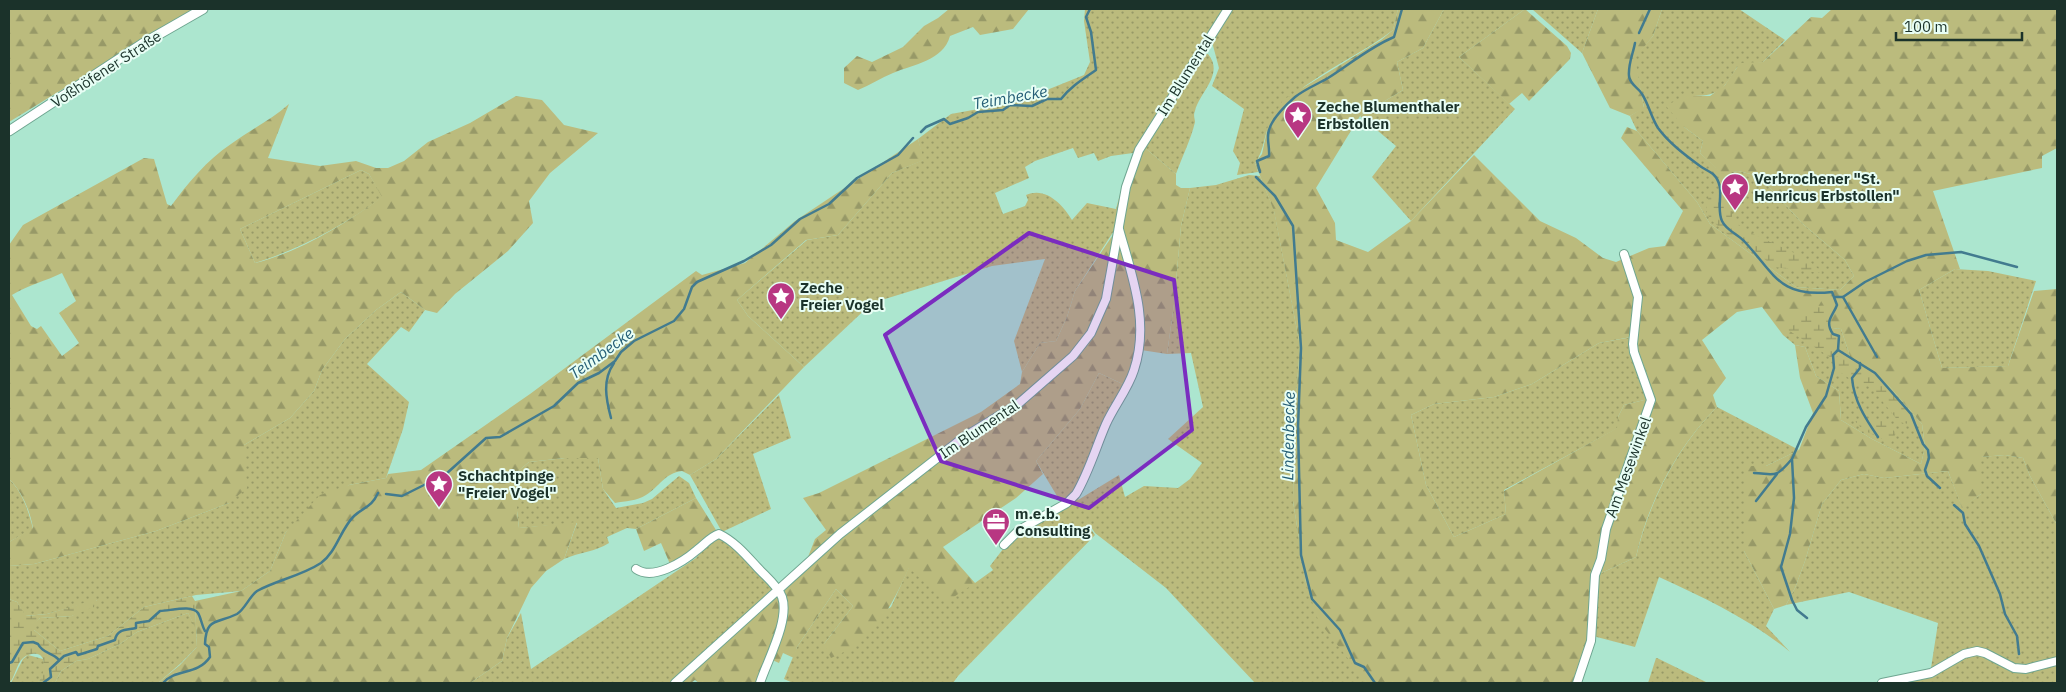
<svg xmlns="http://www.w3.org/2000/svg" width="2066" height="692" viewBox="0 0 2066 692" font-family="'IBM Plex Sans',sans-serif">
	<defs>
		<pattern id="grass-dots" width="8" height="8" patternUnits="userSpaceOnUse" patternTransform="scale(1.25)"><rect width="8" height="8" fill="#bbbb7d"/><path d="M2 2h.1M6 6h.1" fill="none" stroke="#979967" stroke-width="1.8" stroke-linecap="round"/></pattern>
		<pattern id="forest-firs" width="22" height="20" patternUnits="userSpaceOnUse" patternTransform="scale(1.25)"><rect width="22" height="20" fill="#bbbb7d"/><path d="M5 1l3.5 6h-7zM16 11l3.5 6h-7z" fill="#979967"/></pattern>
		<pattern id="wetland-marsh" width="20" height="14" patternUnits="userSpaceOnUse" patternTransform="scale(1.25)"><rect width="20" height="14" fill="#bbbb7d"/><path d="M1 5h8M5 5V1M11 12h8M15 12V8" fill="none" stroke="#979967"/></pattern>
	</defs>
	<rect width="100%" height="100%" fill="#ace6cf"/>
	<g fill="url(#grass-dots)">
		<path d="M1085,9H1225L1133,153L1111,156L1098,161L1094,153L1078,158L1073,148L1035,161L1025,167L1029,178L995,193L1003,214L1025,206L1028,200L1026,195C1046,186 1063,205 1072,220L1087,203L1116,209L1122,187L1119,223L1075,291L1067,317L1056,341L1040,343L1022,372L1014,341L1045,259L992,266L872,303L804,367L748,316L737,300L807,240L838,235L892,173L923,160L918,139L951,114L1017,102L1084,75L1090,62L1084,21Z"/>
		<path d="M1231,9H1398L1393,30C1367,50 1338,63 1311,82C1298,90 1284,105 1274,117C1263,130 1266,149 1255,163L1258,172L1237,175L1240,163L1233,151L1244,109L1212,86L1219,68L1212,42L1213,38Z"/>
		<path d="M1444,9H1525L1459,57L1515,109L1411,221L1372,177L1396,146L1360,116L1403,90L1397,62L1423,48Z"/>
		<path d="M1532,9H1598L1582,53Z"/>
		<path d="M1662,9H1739L1785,40L1763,62L1737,67C1721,95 1715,96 1684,96V127L1703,141L1700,153L1722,173L1738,171L1759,176L1804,225L1845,260L1854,276L1840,290L1796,287L1710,224L1697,202L1637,131L1630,116L1644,107L1634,58L1653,36Z"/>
		<path d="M1202,54H1208C1225,74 1199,93 1195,111C1193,115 1195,119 1195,122C1191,139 1182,157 1176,174L1144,147Z"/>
		<path d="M361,170L369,174L383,197C344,225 301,249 255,263L240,229Z"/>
		<path d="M1249,175L1260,176L1274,210L1300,346L1294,423L1293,501L1306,583L1367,683H1255L1166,588L1095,533L1091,527L1090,528L1095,535L958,676L953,683H793L784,679L797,647L836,589L853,606L824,644L891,607L909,567L975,583L993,570L990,566L1003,549L1025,529L1063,506L1036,461L1080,409L1099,373L1127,386L1106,427L1078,500L1119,475L1125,497L1144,486L1178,488L1190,479L1202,463L1168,439L1203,407L1191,353L1167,354L1174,304L1181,226L1190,188L1216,185Z"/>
		<path d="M1955,269L1988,271L2036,281L2008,366L1942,368L1919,290Z"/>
		<path d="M401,292L425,310L409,332L401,327L367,364L409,402L403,429L386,478L349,485L286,532L270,571L241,591L196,595L144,607L108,636L60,651L34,630V623L40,618L72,616L97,600L47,614L25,616L17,602L9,599V566L34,564L156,531L229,503L244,461V445L290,418L314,391L322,370L345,339L376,310Z"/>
		<path d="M1816,326L1841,329L1851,359L1889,386L1922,424L1925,447L1921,464L1872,439L1841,420L1839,391L1816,376L1805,347L1795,345L1783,335H1813Z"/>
		<path d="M1632,337L1645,368L1653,401L1644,400L1624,405L1618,417V428L1504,490L1506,514L1454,537L1426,485L1411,415L1434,404L1494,397L1532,384L1599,343Z"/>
		<path d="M779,395L791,438L753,454L771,509L722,532L690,475L716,459Z"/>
		<path d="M1717,407L1799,450L1766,466L1744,467V551L1774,609L1766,626L1790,652C1751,620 1705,598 1659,577L1635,647L1593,636L1597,575L1636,557C1649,502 1677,447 1717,407Z"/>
		<path d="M2005,455L2023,458L2030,476L2057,525V660L2027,668L2012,664L1988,652L1959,653L1931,668L1938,623L1849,592L1786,605L1795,588L1805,561L1822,504L1841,480L1864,474L1884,478L1948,471L1962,507L1981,494L1980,457Z"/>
		<path d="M565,458H598L603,489L616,508L643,503L652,499L679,476L689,483L696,498L636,529L627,528L607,537L609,543C595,552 580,552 564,559L577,523L519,528L517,511V472L529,462Z"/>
		<path d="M9,479C22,491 29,512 33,529L9,542Z"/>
		<path d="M717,538C734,539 760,575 772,588V592L671,683H470L502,661L507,638L521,613L531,669L696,558L711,541Z"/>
		<path d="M195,601L197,647L180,664L158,683H55L61,671L76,661L88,659L120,644L137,632L188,613L195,626Z"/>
		<path d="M28,655L43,659C47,668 43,676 38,683H11L23,659Z"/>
		<path d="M1977,655L2014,669L2057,663V683H1900L1926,678L1965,656Z"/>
		<path d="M1656,658H1657L1708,683H1648Z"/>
	</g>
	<g fill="url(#forest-firs)" fill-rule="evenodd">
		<path d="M9,9H194L9,122Z"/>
		<path d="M949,9H1029L1013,29L980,35L973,27L950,36C943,61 914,64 893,73C881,78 870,85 858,90L844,83V68L857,56L872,62L903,47L924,26L938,18Z"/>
		<path d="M1398,9H1444L1423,48L1397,62L1403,90L1360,116L1316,188L1335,223L1336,240L1368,252L1411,221L1474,155L1540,221L1576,238L1603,258L1616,262L1649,248L1665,246L1683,211L1621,138L1627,127L1637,131L1697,202L1710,224L1796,287L1840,290L1854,276L1845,260L1804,225L1759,176L1738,171L1722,174L1700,153L1703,141L1684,127L1666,106L1684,96H1710L1725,85L1740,63L1763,62L1811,17L1822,18L1832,9H2057V148L2042,156V168L1933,191L1960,269H1955L1919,290L1942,368L2008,366L2034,291L2057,289V525L2030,476L2023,458L2005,455L1981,457V494L1962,508L1948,471L1884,478L1864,474L1841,480L1822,504L1805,561L1795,588L1786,605L1774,609L1744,551V466H1766L1799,450L1813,413L1800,378L1795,345L1805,347L1816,376L1839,391L1841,420L1872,439L1921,464L1925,447L1922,424L1889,386L1851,359L1841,329L1816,326L1814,335H1783L1762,307L1737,312L1702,340L1726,378L1713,395L1717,407C1677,447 1648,502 1636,557L1597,575L1594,627L1576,683H1367L1318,620L1306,583L1293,501L1294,423L1300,346L1274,211L1255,163L1262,154L1268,126L1283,100L1381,40L1393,30ZM1631,337L1645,368L1653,400H1644L1624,405L1618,417L1617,428L1504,491L1506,514L1454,537L1426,485L1411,415L1434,404L1494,397L1532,384L1599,343Z"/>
		<path d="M1525,9L1567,46L1571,53L1570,59L1529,101L1522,93L1509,104L1459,57Z"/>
		<path d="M1598,9H1662L1653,36L1635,58L1644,108L1630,116L1610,108L1582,53Z"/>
		<path d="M516,96L542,100L564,125L598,133L550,173L529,201L533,223L508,251L455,294L437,313L425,310L401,292L376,310L345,339L322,370L314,391L290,418L244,445L247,488L229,503L156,531L34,564L9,566V542L33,528C30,511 22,491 9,479V245L23,225L144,158L154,159L167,204L171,206C188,183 207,160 231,144C250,130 271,120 289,104L268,158L320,166L356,161L376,168H388L404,161L428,142L470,123ZM361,170L369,174L382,197C345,224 300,252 255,263L240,229ZM62,273L76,301L59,313L79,343L62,356L41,326L37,329L31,326L12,295C28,285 46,281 62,273Z"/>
		<path d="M918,139L924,160L892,173L838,235L806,240L737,300L748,316L804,367L716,459L690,475L682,471C665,473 659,487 646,495C637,501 625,501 615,503L603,489L598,458H565L529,462L517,472V511L519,528L577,522L564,559L546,571L531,588L507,638L502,661L470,683H158L180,665L197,647L195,601L241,591L270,571L286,532L320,495L349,485L386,478L388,474L421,470L530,394L696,271L702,275L745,263L795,221Z"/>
		<path d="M1144,147L1176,174V185L1181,188H1190L1181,226L1174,304L1167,354L1141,350L1127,386L1099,373L1080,409L1036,461L1043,474L1016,498L943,547L975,583L946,602L909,568C890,609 875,640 831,658L824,644L853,606L836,589L797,647L794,658L783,653L779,663L770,659L783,621L785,590L813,560L808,557L815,539L826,530L803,498L819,493L981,412L1020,384L1022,372L1040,343L1056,341L1067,317L1075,291L1125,217L1129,187Z"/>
		<path d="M696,498L716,530L681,559L670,564L661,543L644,551L636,529Z"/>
		<path d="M776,596L781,601V620L759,683H699L695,680L691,683H678Z"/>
	</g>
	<g fill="url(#wetland-marsh)">
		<path d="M1709,194L1725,195L1732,207V219C1757,243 1801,248 1822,273L1774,267L1744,242L1734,240L1710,219L1706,211Z"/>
		<path d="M1837,305L1829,319L1831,330L1839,336L1838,350L1834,353L1833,359L1844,353L1875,373L1911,414L1918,426L1899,422L1871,387L1856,383L1834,368L1833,359L1788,330L1815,306Z"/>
		<path d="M1883,420L1896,433L1891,443L1863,430L1855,421Z"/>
		<path d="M192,596L195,601V627L188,613L137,632L120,644L88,659L76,661L61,671L55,683H38C46,672 49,648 28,655C16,659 16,678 9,683V599L17,602L26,616L47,614L97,599L94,607L72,616L40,618L35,623L34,630L60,651L108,636L144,607Z"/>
	</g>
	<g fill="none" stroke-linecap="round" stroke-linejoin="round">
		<g stroke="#427b8f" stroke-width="2.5">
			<path d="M1639,33L1650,9"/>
			<path d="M1635,43C1633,54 1628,64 1629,76C1630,85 1638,87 1642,94C1649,105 1651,117 1658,128C1669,143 1685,155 1700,166C1704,169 1709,171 1713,174C1727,187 1715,206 1722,221C1726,230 1737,234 1744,241C1775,274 1779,298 1832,292L1837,305C1833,316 1824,321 1833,334L1839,336L1838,350L1833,355L1834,368L1826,396L1806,427L1792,459L1794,498L1790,534L1781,567L1792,600L1797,610L1807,618"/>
			<path d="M921,132L926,127L944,119L950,124L968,118L978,112L1003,110L1010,105L1032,106L1047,99H1061C1070,87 1083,79 1096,70L1091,32L1086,17L1090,9"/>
			<path d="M1260,172L1257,161L1269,156C1270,147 1266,138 1269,130C1272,118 1286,105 1295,97C1305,89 1318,84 1328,78C1350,64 1370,47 1394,37L1402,9"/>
			<path d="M1256,177L1275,196L1293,226L1301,348L1298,427L1301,555L1312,599L1340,630L1355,663L1364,667L1375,683"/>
			<path d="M1836,297H1843L1877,357"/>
			<path d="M1843,297L1865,282L1907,261L1926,255L1961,252L2017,267"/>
			<path d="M1838,350L1875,373L1911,414L1923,444L1928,450L1929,458L1925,470L1927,476L1940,488"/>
			<path d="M1860,363V368L1852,378C1854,401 1865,418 1878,437"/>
			<path d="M611,418C606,399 602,380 614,363"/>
			<path d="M1754,473C1775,474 1775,479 1791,460"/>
			<path d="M386,494L402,496L446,474L486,438L500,437L554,406L578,383L599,373L615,361L621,352L634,341L674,321L684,309L692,287L697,282L744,261L771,245L800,219L829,204L857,178L898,155L913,138"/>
			<path d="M1756,501L1777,474"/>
			<path d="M1954,505L1963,513L1965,524L1979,546L2000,594L2005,614L2017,636L2019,654"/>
			<path d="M9,663L12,662L23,643L33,642L38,644C43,654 52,652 59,660"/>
			<path d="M43,683L51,677L50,669L64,656L76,652L78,655L97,649L98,646L115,640C117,628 128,630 136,628V623L149,621L160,611C170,611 192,604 198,613C201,618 202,626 205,631"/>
			<path d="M163,683C176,668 197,676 210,657L209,647L205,644C206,617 217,624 237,614C245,609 249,597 257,591C277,580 301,576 321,563C337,551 340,530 354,516C365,506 371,508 378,493"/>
		</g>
		<g stroke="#6fa691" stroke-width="10">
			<g id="minor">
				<path d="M1004,545L1019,530L1067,503L1076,494C1089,472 1096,447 1106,424C1114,406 1128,389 1134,370C1150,322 1132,276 1119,229"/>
				<path d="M636,569C653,581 683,562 697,550C705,544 710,537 719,534C734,541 746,555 757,567C765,576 778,586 782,597C790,620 767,661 760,683"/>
				<path d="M675,683L840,534L964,437L1018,404L1073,356L1091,333L1106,299L1126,187L1139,150L1228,9"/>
				<path d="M1577,683L1591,641L1595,575L1601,559L1606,529L1651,400L1634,352L1633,344L1638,297L1624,254"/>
				<path d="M1882,683L1931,673L1964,654L1977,651L1985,653L2014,668L2026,669L2057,661"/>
			</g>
		</g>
		<g stroke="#6fa691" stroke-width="11">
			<path id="tertiary" d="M9,131L142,44L203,9"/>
		</g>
		<use href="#minor" stroke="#fff" stroke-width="8"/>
		<use href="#tertiary" stroke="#fff" stroke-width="9"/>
	</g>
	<path fill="#7b2cbf" fill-opacity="0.2" stroke="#7b2cbf" stroke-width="4" stroke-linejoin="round" d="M1029,233L1174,280L1192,430L1089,508L941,461L885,335Z"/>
	<defs>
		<g id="sight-pin" transform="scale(1.4375)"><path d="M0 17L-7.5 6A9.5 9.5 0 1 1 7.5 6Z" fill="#b83782" stroke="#e8fef5"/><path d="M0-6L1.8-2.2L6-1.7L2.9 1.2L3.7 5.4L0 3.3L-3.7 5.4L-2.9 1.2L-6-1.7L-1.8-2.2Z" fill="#fff"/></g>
		<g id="office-pin" transform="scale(1.4375)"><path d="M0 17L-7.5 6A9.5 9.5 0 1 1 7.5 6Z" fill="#b83782" stroke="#e8fef5"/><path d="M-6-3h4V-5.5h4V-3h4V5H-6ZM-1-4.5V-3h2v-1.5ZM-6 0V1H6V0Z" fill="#fff"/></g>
	</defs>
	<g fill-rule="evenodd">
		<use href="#sight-pin" x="1298" y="115"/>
		<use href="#sight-pin" x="1735" y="187"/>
		<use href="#sight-pin" x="781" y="296"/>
		<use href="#sight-pin" x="439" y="484"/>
		<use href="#office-pin" x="996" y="522"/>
	</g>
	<g text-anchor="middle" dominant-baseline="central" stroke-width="4" stroke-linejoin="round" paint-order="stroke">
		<g font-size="15" fill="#1b322a" stroke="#e8fef5">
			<text transform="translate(106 69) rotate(-33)">Voßhöfener Straße</text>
			<text transform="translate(1185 75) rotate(-58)">Im Blumental</text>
			<text transform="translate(979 429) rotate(-34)">Im Blumental</text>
			<text transform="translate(1628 467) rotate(-70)">Am Mesewinkel</text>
		</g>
		<g font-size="15" font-weight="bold" fill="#1b322a" stroke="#e8fef5" text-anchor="start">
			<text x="1317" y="106">Zeche Blumenthaler<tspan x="1317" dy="17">Erbstollen</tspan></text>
			<text x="1754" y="178">Verbrochener "St.<tspan x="1754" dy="17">Henricus Erbstollen"</tspan></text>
			<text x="800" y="287">Zeche<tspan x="800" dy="17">Freier Vogel</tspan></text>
			<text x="458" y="475">Schachtpinge<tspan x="458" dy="17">"Freier Vogel"</tspan></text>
			<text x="1015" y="513">m.e.b.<tspan x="1015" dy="17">Consulting</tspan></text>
		</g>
		<g font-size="16" font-style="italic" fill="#255e76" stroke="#e8fef5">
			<text transform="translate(1010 97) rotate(-10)">Teimbecke</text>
			<text transform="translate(601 353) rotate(-36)">Teimbecke</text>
			<text transform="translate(1288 436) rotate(-89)">Lindenbecke</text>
		</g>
	</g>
	<rect width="2066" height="692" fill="none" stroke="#1b322a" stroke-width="20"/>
	<path d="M1896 32v8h126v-8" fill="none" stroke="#1b322a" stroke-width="2.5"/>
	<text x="1904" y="32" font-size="15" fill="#1b322a" stroke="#e8fef5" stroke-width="4" paint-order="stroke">100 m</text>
</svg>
